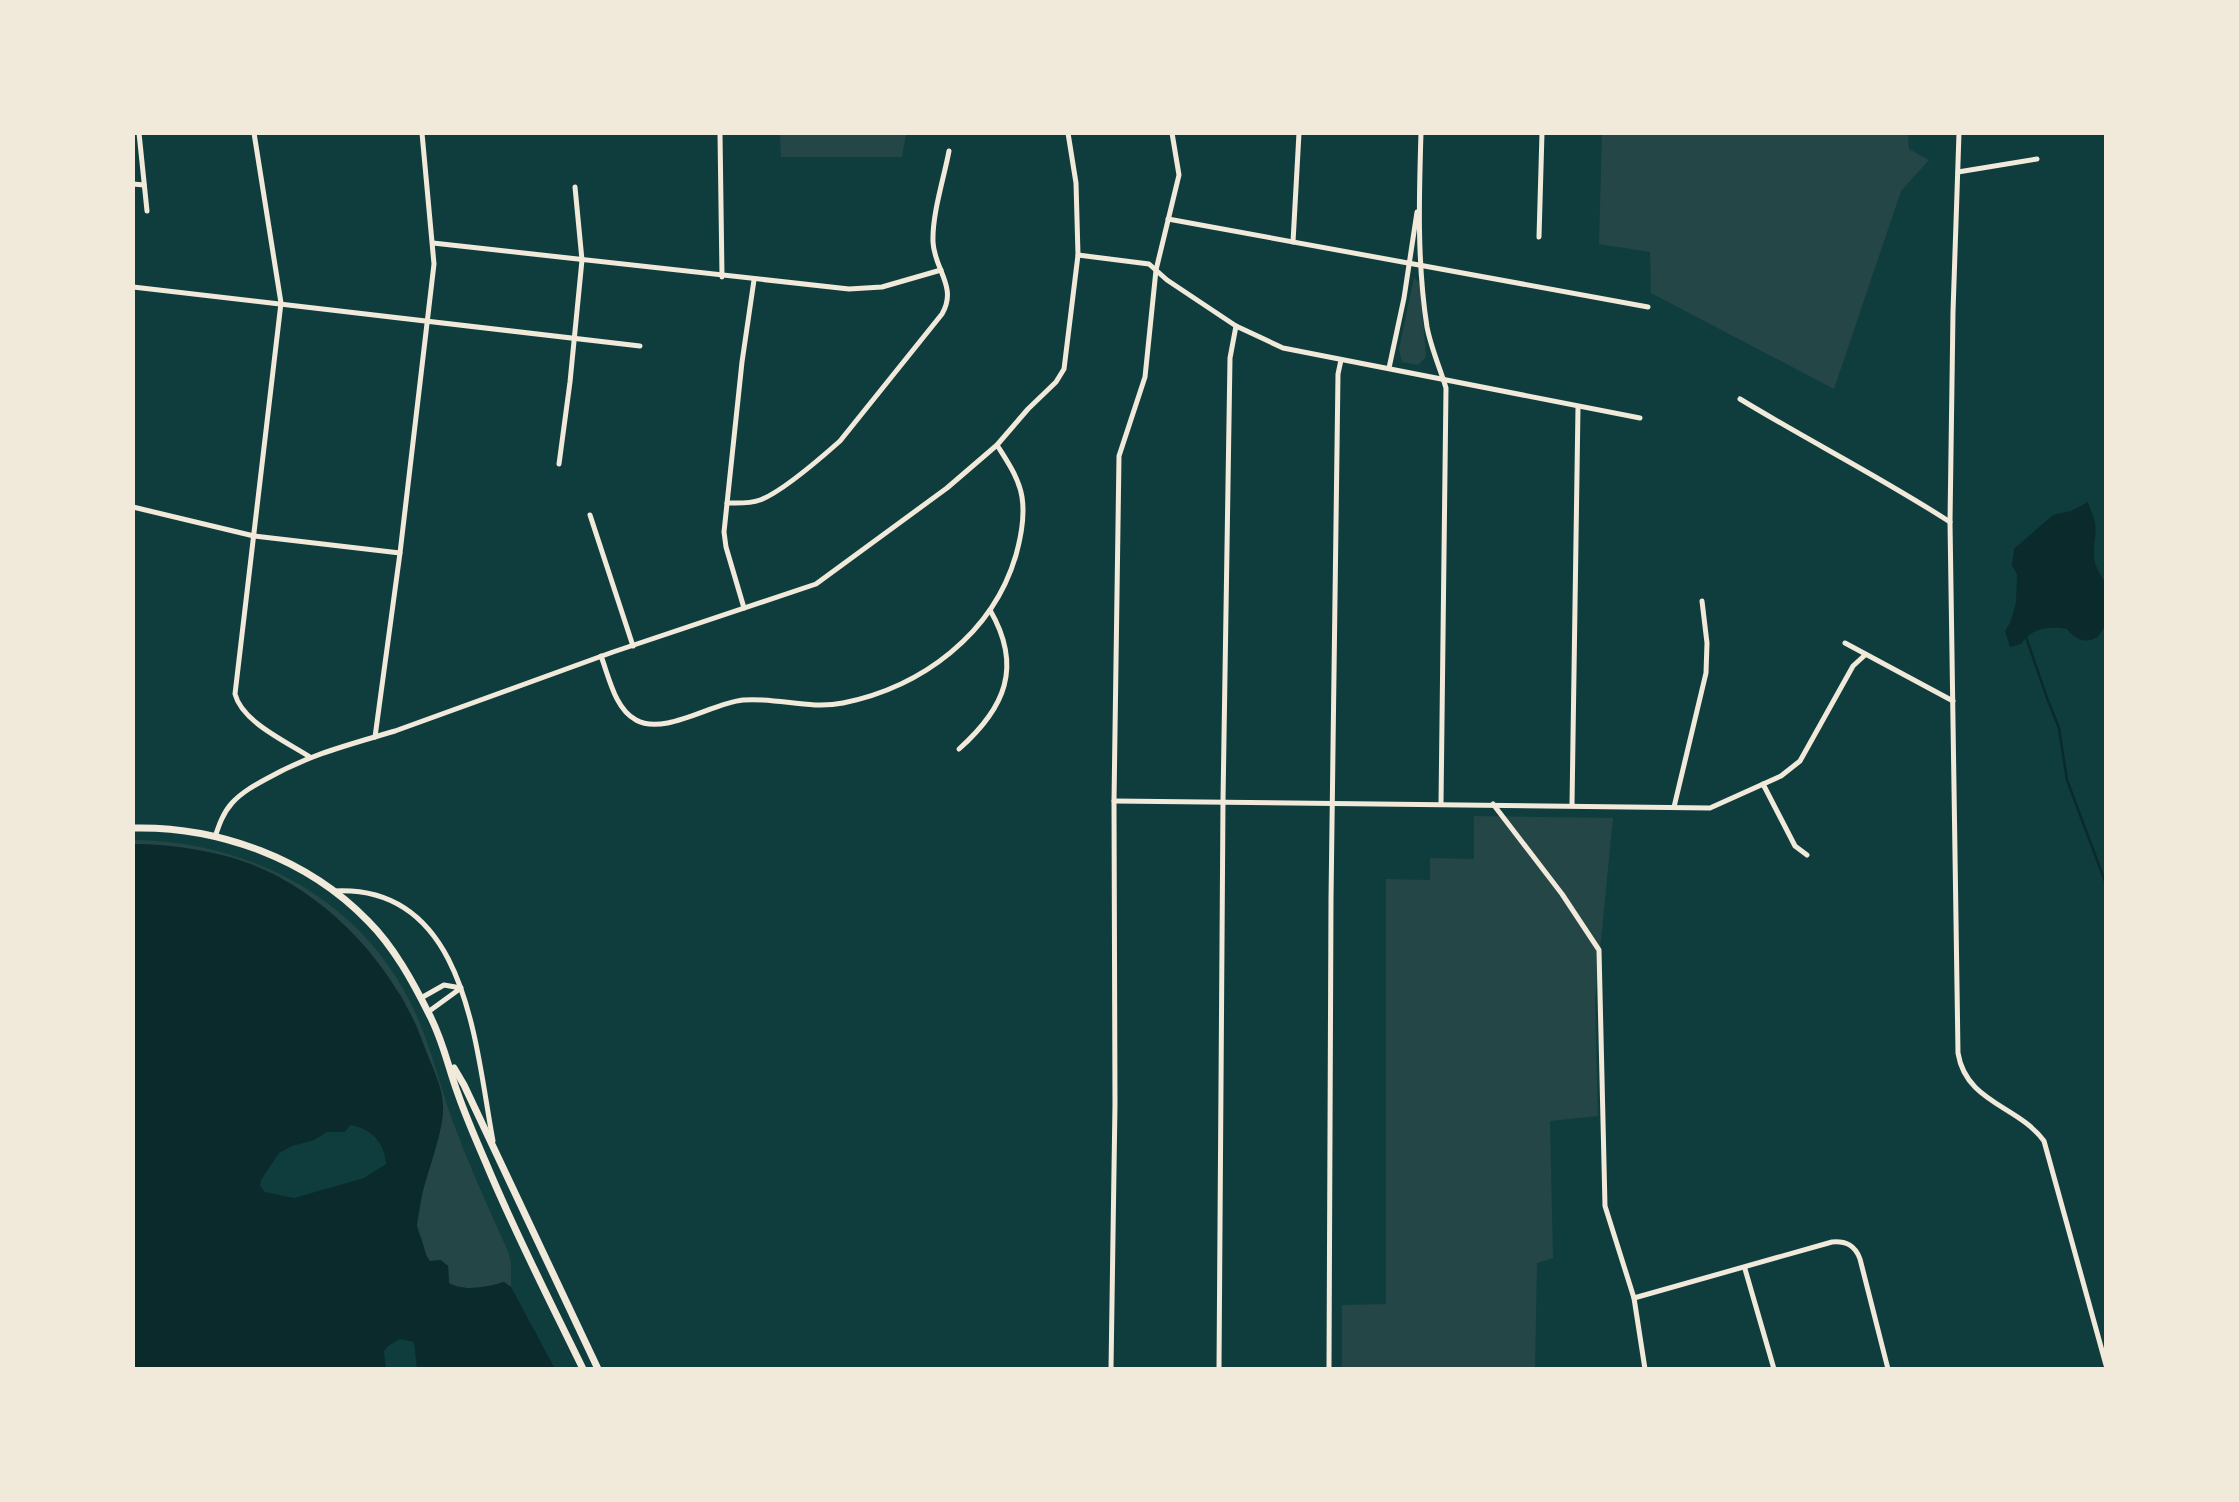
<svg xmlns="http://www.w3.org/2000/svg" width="2239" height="1502" viewBox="0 0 2239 1502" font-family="'IBM Plex Sans',sans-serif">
	<rect width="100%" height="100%" fill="#0f3d3e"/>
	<g fill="#244646">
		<path d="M780,133H906V134L902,157H781Z"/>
		<path d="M1602,133H1908L1909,149L1929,160L1901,191L1834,389L1651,293L1650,252L1599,244Z"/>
		<path d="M1414,278L1420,283L1426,357L1418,365L1402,362L1399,349Z"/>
		<path d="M1474,816L1613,818L1595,1000L1598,1116L1550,1121L1553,1258L1537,1263L1535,1369H1342V1305L1386,1304V879L1430,880V858L1474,859Z"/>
		<path d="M133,840C245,841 355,895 408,998C429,1037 438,1081 453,1122C469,1165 488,1207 507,1249L511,1262V1287L504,1282C488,1287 464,1292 449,1283L448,1265L430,1261L426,1255L417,1226L423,1189L443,1107L441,1091L417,1026L401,995L326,910L278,876L251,864L220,856L133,844Z"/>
	</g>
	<g fill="#0a2a2b" fill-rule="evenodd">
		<path d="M2088,502C2090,509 2094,516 2095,523C2097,534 2093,546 2094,557C2095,569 2103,576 2106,587C2110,601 2109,637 2090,640C2080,642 2072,636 2067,629C2049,626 2031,628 2021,644L2010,647L2005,631L2010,623L2016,603L2017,575L2012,565L2014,549L2053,515L2071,511Z"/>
		<path d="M133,844C171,844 218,851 253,865C331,896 396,968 424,1046C431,1065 443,1086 443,1107C444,1133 425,1176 420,1205C419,1211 417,1220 417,1226C418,1231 421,1237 422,1241C425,1249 425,1255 430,1261L441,1260L448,1266L449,1283C464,1292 488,1287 504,1282L511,1287L555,1369H417L414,1342L400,1339L388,1346L384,1351L386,1369H133ZM350,1125C371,1128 385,1143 386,1164L364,1178L294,1198L265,1192L260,1186L261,1180L279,1153L292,1146L314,1140L327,1132H345Z"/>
	</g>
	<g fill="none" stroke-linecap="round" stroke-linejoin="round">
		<path stroke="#0a2a2b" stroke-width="2.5" d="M2026,637L2047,698L2059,728L2067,780L2106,884"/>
		<g stroke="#f1e9da" stroke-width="5">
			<path d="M139,133L147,211"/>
			<path d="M254,133L281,303L235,694C242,722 287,742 310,757"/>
			<path d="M720,133L722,277"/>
			<path d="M1421,133C1419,197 1417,263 1427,327C1431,348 1440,368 1446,388L1441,804"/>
			<path d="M1959,133L1953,312L1950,522L1958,1053C1966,1103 2019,1106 2044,1141L2106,1365"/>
			<path d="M1958,172L2037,159"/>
			<path d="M133,184L144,185"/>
			<path d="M1168,219L1648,307"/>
			<path d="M1539,237L1542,133"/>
			<path d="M1293,242L1299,133"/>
			<path d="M433,243L849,289L882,287L941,270"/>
			<path d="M1078,255L1149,264L1167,280L1236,326L1283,348L1640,418"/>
			<path d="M133,287L640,346"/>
			<path d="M1389,368L1404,298L1417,212"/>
			<path d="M1740,399C1809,441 1882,478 1950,522"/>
			<path d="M559,464L570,382L582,260L575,187"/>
			<path d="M727,503C738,503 749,504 760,500C782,492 822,457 840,441L942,314C958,287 934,269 933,242C932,214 944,178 949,151"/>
			<path d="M133,507L254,536L400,553"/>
			<path d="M590,515L633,646"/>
			<path d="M744,608L726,547L724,532L742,362L754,280"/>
			<path d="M1845,643L1953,701"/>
			<path d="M601,656C609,677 615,709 636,720C664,736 712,703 743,700C777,697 809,710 843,703C922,687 993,634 1016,555C1021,537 1025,516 1022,497C1019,478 1007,461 997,445"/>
			<path d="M375,737L400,553L434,264L422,133"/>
			<path d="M959,749C1005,708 1023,667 990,610"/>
			<path d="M1763,784L1795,846L1807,855"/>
			<path d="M1114,801L1710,808L1781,776L1800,761L1853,666L1865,655"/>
			<path d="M1493,804L1562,894L1599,950L1605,1206L1634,1298L1645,1369"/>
			<path d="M1572,805L1578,407"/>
			<path d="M1674,807L1706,673L1707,643L1702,601"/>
			<path d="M215,837C219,825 223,813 232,803C242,792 255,785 268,778C311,754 348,745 395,731L613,652L816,584L947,488L997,445L1028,409L1056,382L1064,369L1078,255L1076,183L1068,133"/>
			<path d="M333,891C467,883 475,1045 493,1141"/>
			<path d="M421,998L444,985L461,988L428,1012"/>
			<path d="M1745,1269L1774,1369"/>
			<path d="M1634,1298L1832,1242C1846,1241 1855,1245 1860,1259L1888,1369"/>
			<path d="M1329,1367L1331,899L1338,374L1341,360"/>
			<path d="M1111,1369L1115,1104L1114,801L1119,456L1145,377L1156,270L1179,175L1172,133"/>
			<path d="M1219,1369L1223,801L1230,358L1236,326"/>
		</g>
		<g stroke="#f1e9da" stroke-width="7">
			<path d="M133,828C219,826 308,859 368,921C394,947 413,982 429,1014C443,1040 448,1067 458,1094C466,1117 476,1140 486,1163C515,1233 550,1301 583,1369"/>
			<path d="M454,1068L464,1085L598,1369"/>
		</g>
	</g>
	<rect width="2239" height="1502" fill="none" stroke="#f1e9da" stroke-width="270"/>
</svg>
